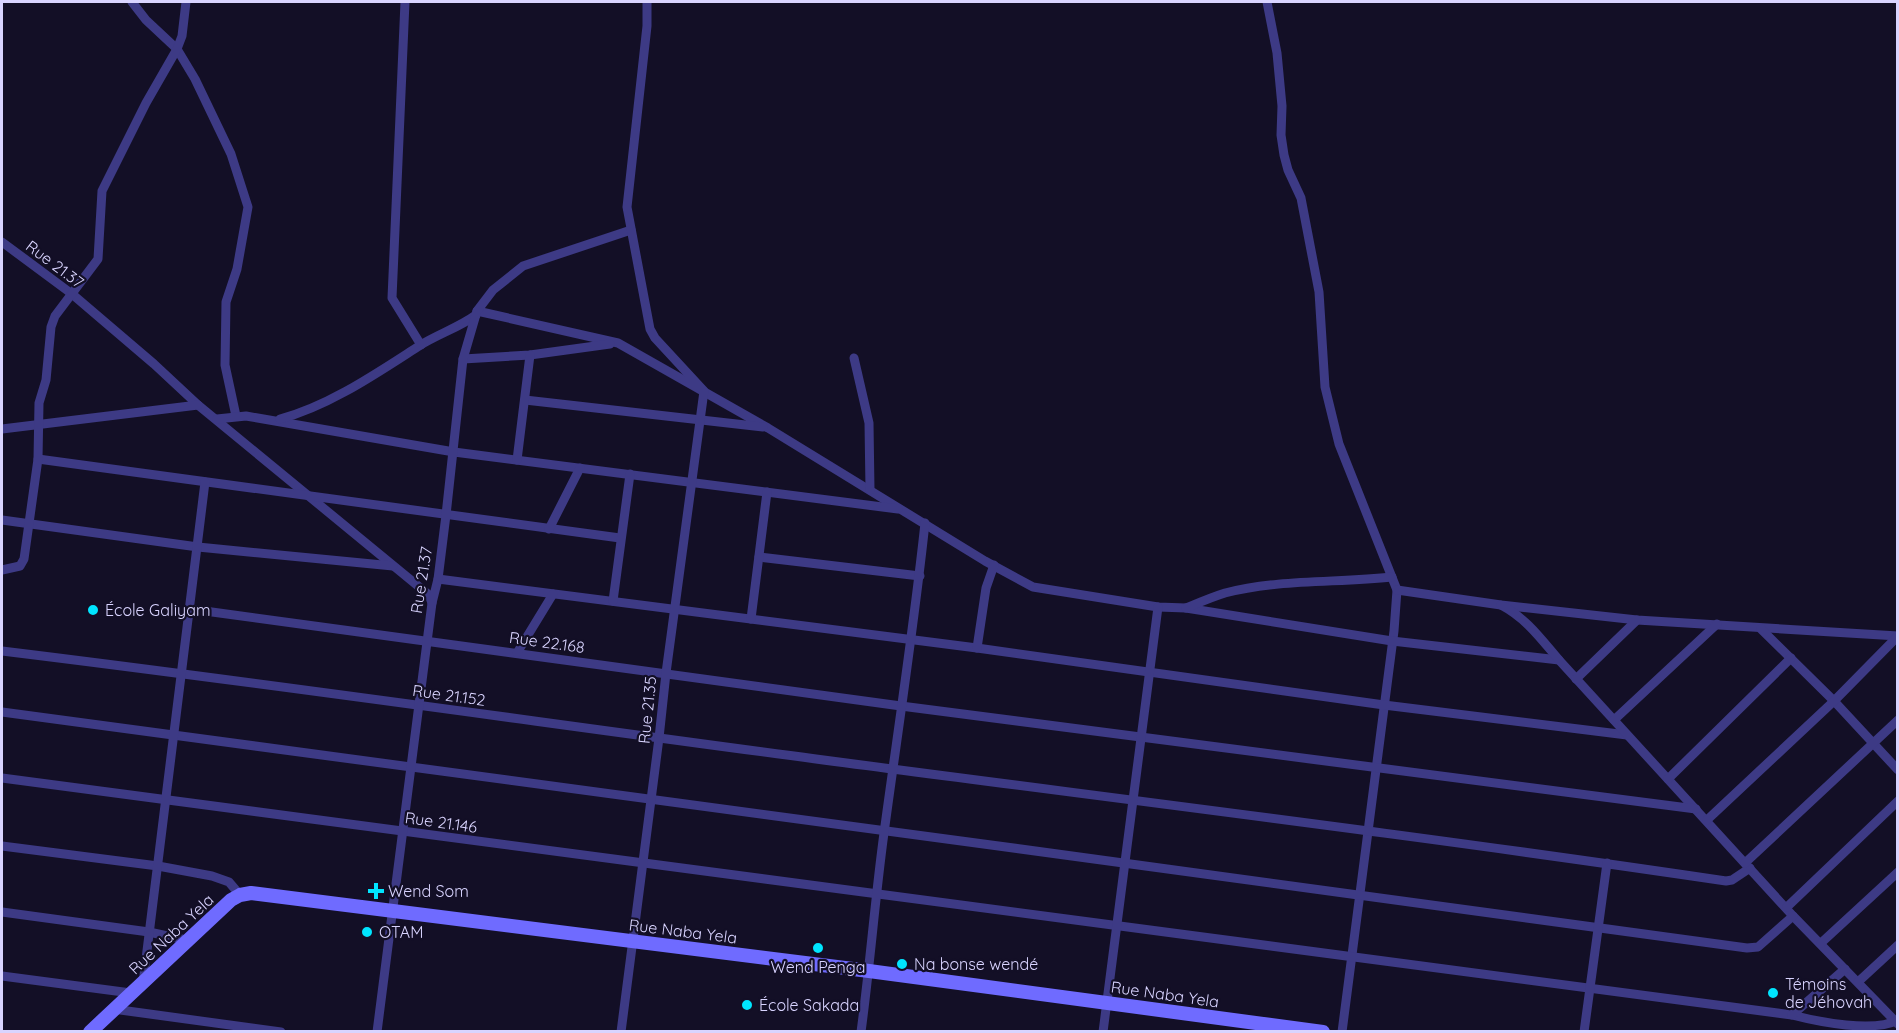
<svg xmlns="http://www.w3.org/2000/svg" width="1899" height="1033" viewBox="0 0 1899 1033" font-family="Quicksand,sans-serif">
	<rect width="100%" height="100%" fill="#130f26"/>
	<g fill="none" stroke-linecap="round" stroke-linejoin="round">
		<g stroke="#3d3a85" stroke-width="9">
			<path d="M132,2L146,20L177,49L195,79L231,154L248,207L237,269L226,302L225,365L236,416"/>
			<path d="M405,2L392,298L421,345"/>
			<path d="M1267,2L1277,53L1282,106L1281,135L1284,155L1288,170L1301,198L1319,292L1325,387L1339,444L1397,590L1394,631L1342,1032"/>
			<path d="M2,242L72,294L154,364L198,405L429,595L432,603"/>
			<path d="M477,311L618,343L768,428L985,561L1033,587L1158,607L1186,608L1392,641L1559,660"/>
			<path d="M854,358L869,423L870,490"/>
			<path d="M463,359L530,355L610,344"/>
			<path d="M525,400L763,427"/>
			<path d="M217,419L246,416L454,452L898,509"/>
			<path d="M280,419C329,406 377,373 419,346C438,334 458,328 476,315"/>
			<path d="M2,429L198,405"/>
			<path d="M38,459L620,538"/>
			<path d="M517,460L530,355"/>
			<path d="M2,520L198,547L393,566"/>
			<path d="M549,529L580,468"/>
			<path d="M759,557L920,576"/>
			<path d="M2,570L20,566L24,559L38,459L39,403L46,380L51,327L55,316L98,259L102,191L146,103L177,49L182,36L186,2"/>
			<path d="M438,579L977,648L1384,705L1627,735"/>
			<path d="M1397,590L1501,605L1637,620L1898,636"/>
			<path d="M613,601L630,474"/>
			<path d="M1501,605C1526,618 1541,639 1559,660L1793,916L1898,1024"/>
			<path d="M1186,608C1198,603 1212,597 1225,593C1280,579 1336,583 1392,577"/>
			<path d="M190,609L901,706L1696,809"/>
			<path d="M751,619L767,492"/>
			<path d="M1761,629L1834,701L1898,770"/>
			<path d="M977,648L986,588L994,565"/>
			<path d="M2,651C273,684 544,723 816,759C1119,799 1423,836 1726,881L1732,880L1750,868"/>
			<path d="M517,653L553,594"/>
			<path d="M1576,679L1637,620"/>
			<path d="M2,712C583,794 1166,865 1747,948L1758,947L1793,916"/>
			<path d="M1614,720L1717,624"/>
			<path d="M2,778L1792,1015C1819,1022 1874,1033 1898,1020"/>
			<path d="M1668,779L1791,658"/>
			<path d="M1707,820L1834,701L1898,636"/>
			<path d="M2,846L158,866L212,876L229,882L240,895"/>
			<path d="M1745,863L1898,720"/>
			<path d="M1787,907L1898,801"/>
			<path d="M2,912L149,932L186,940"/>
			<path d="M1821,943L1898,872"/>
			<path d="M2,976L131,993"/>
			<path d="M1858,982L1898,945"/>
			<path d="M143,983L205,482"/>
			<path d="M113,1009L281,1032"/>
			<path d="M1792,1015L1845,969"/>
			<path d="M377,1032L432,603L438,579L446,515L463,359L477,311L493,290L523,266L631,230"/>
			<path d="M621,1032L659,738L666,673L704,391L655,338L650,329L627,207L647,26V2"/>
			<path d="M861,1032C870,965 875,899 884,833C898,730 914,626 925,523"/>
			<path d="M1103,1032L1158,607"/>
			<path d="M1584,1032L1607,863"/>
		</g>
		<path stroke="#6f6bff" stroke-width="14" d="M90,1032L231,900L240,895L251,893L869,971L1323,1032"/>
	</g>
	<g fill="#00e5ff" stroke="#130f26" stroke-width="2">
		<circle cx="93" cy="610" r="6"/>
		<path d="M373 882h6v6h6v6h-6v6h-6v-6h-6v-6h6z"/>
		<circle cx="367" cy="932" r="6"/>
		<circle cx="818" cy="948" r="6"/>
		<circle cx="902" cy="964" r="6"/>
		<circle cx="1773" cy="993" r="6"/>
		<circle cx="747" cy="1005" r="6"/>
	</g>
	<g text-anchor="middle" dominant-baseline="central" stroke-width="4.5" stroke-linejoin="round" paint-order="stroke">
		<g font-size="16" fill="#d9d4ff" stroke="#130f26">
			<text transform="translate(55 264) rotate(37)">Rue 21.37</text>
			<text transform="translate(421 580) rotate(-81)">Rue 21.37</text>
			<text transform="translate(547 642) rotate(8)">Rue 22.168</text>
			<text transform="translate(449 695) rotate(8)">Rue 21.152</text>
			<text transform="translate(647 710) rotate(-84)">Rue 21.35</text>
			<text transform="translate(441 822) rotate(8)">Rue 21.146</text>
			<text transform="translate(683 931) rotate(7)">Rue Naba Yela</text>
			<text transform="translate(171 934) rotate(-43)">Rue Naba Yela</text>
			<text transform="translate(1165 994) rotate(8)">Rue Naba Yela</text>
		</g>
		<g font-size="16" fill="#d9d4ff" stroke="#130f26" text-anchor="start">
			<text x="105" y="610">École Galiyam</text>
			<text x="388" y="891">Wend Som</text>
			<text x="379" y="932">OTAM</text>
			<text x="914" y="964">Na bonse wendé</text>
			<text x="818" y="967" text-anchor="middle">Wend Penga</text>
			<text x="1785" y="984">Témoins<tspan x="1785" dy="18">de Jéhovah</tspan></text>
			<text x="759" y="1005">École Sakada</text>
		</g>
	</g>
	<rect width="1899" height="1033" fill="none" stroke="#d9d4ff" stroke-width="6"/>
</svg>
